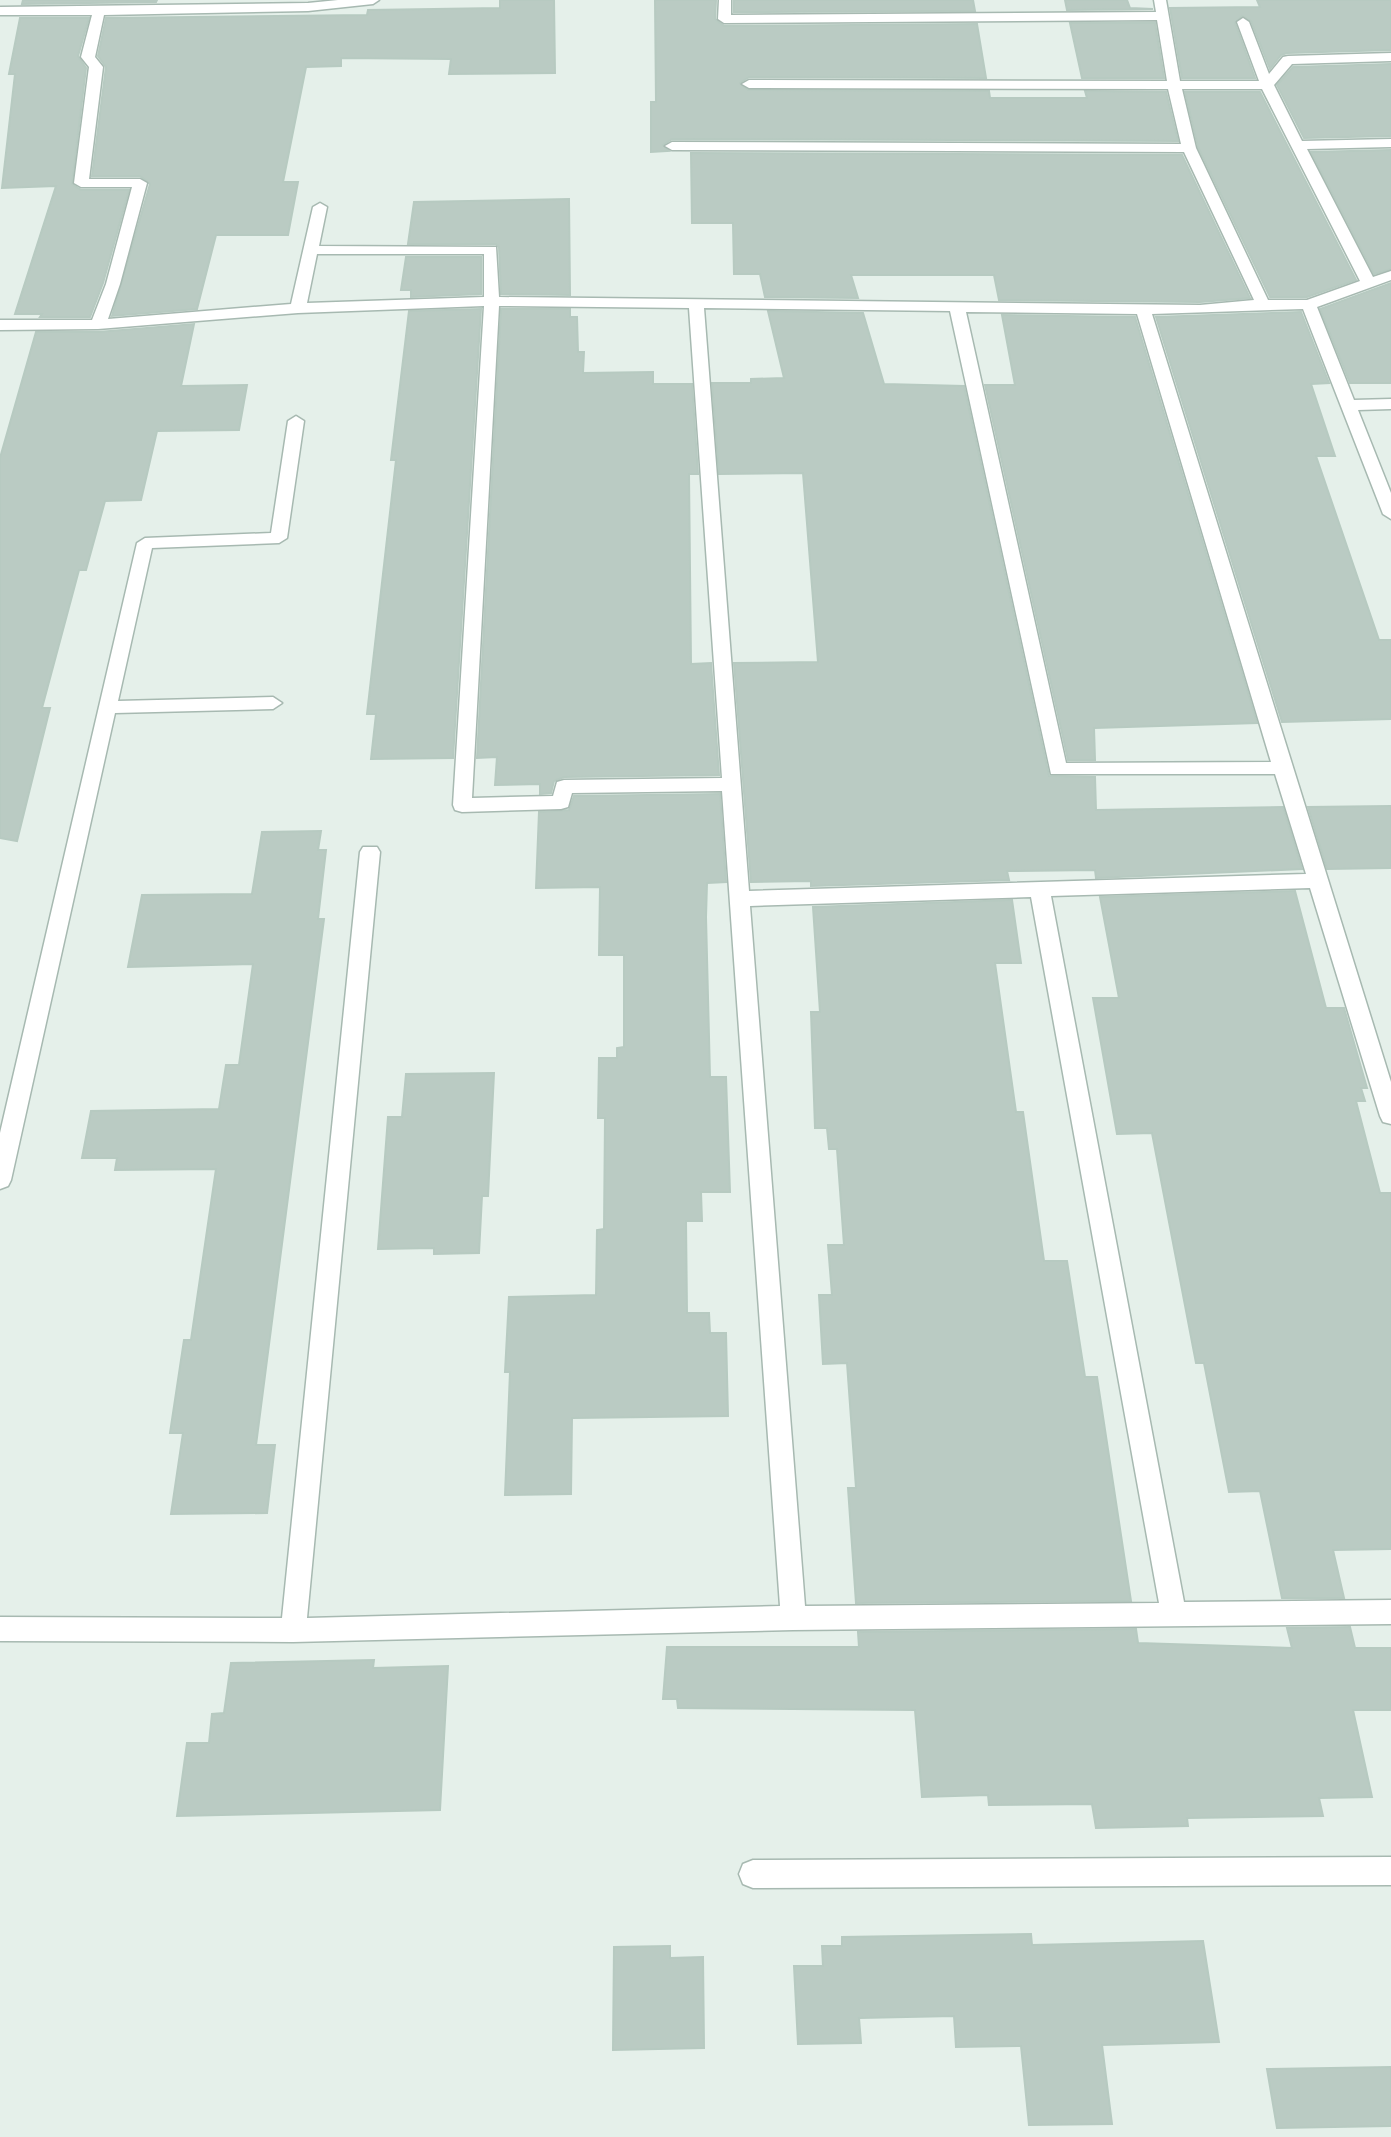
<svg xmlns="http://www.w3.org/2000/svg" width="1391" height="2137" viewBox="0 0 1391 2137" font-family="Barlow,sans-serif">
	<rect width="100%" height="100%" fill="#e5f0ea"/>
	<g fill="#bacbc3" stroke="#b7cac1" stroke-width="2">
		<path d="M23,0H157L156,2L22,4Z"/>
		<path d="M500,0H554L555,73L449,74L451,59L341,58V66L306,67L283,182H298L288,235H216L197,309L112,316L150,184L140,176H92L106,67L98,56L106,18L367,15L368,10L500,8Z"/>
		<path d="M655,0H716L715,19L724,26L977,24L986,78L749,77L740,83L748,90L989,91L990,98H1087L1085,91L1166,92L1178,141L672,139L663,145L669,151L651,152V102H656Z"/>
		<path d="M734,0H973L975,11L734,12Z"/>
		<path d="M1065,0H1127L1130,8L1153,9L1067,10Z"/>
		<path d="M1257,0H1391V50L1287,53L1281,55L1270,69L1251,21L1242,16L1235,23L1255,78H1182L1170,8L1260,7Z"/>
		<path d="M20,18H89L78,56L86,68L72,184L81,190H129L103,283L90,317H40L42,314H15L56,186L2,188L15,74H9Z"/>
		<path d="M1070,23H1155L1164,78H1082Z"/>
		<path d="M1391,64V136L1304,138L1277,85L1293,67Z"/>
		<path d="M1185,92H1260L1356,280L1307,297H1270L1198,147Z"/>
		<path d="M1391,150V269L1374,274L1311,152Z"/>
		<path d="M691,153L1182,155L1250,298L1200,302L999,300L994,275H851L858,298L765,297L760,274H734L733,223H692Z"/>
		<path d="M569,199L570,295L501,294L499,247L496,244H408L414,202Z"/>
		<path d="M406,257H481V294L411,297V290H401Z"/>
		<path d="M1391,283V383H1350L1320,309Z"/>
		<path d="M481,309L453,758L371,759L376,714H367L396,460H391L409,311Z"/>
		<path d="M501,309H570V317H577L578,352H584L583,373L653,372V384H692L698,474H689L691,664L711,663L719,775L564,777L554,781L551,793L540,794V784L495,785L497,757L477,758Z"/>
		<path d="M768,311L863,313L884,384L964,386L1049,776L1095,777L1096,810L1283,807L1302,869L1096,878L1095,870L1007,871L1009,880L811,886V881L751,882L734,663L818,662L803,473L719,474L712,383H751V379L784,378Z"/>
		<path d="M1301,312L1329,383L1311,384L1335,456H1316L1379,640H1391V719L1282,722L1156,317Z"/>
		<path d="M1002,315L1135,317L1257,723L1094,728L1095,760H1068L985,385H1015Z"/>
		<path d="M194,324L181,386L247,385L239,430L157,431L141,500L105,501L86,570H79L42,708H50L17,841L0,838V458L36,332H98Z"/>
		<path d="M720,794L726,882L707,883L706,917L710,1077H726L730,1192H701L702,1221H686L687,1313H709L710,1333H726L728,1416L572,1418L571,1494L505,1495L510,1372H505L509,1297L596,1295L597,1230L604,1229L605,1118H598L599,1058H617V1048L624,1047V955H599L600,887L536,888L539,812L569,810L574,796Z"/>
		<path d="M1391,806V868L1327,869L1308,807Z"/>
		<path d="M321,831L318,850H326L318,919H324L256,1445H275L267,1513L171,1514L183,1433H170L184,1340H191L216,1169L115,1170L117,1158H82L91,1111L219,1109L226,1065H239L253,964L128,967L142,895L252,894L262,832Z"/>
		<path d="M1295,891L1326,1008H1344L1367,1088H1361L1365,1101H1356L1380,1193H1391V1549L1333,1550L1344,1598H1282L1260,1491L1229,1492L1204,1363H1196L1152,1133L1117,1134L1093,998H1119L1100,897Z"/>
		<path d="M1012,900L1021,963H995L1016,1112H1023L1044,1261H1067L1085,1377H1097L1131,1601L856,1603L848,1488H856L847,1363L823,1364L819,1295H832L828,1245H844L837,1149H829L827,1128H815L811,1012H820L813,907Z"/>
		<path d="M494,1073L488,1196H482L479,1253L434,1254V1248L378,1249L388,1117H402L406,1074Z"/>
		<path d="M1350,1627L1355,1648H1391V1710H1353L1372,1797L1319,1798L1323,1816L1187,1818L1188,1826L1096,1828L1092,1804L989,1805L988,1795L922,1797L915,1710L678,1708L677,1699H663L667,1647H859L858,1632L1136,1629L1138,1643L1292,1648L1287,1628Z"/>
		<path d="M374,1660L373,1668L448,1666L440,1810L177,1816L187,1743H209L212,1714L224,1713L231,1663Z"/>
		<path d="M1031,1934L1032,1945L1203,1941L1219,2042L1102,2045L1112,2124L1029,2125L1021,2046L956,2047L954,2016L859,2018L861,2043L798,2044L794,1966H823L822,1946H842V1937Z"/>
		<path d="M670,1946V1958L703,1957L704,2048L613,2050L614,1947Z"/>
		<path d="M1391,2067V2126L1277,2128L1267,2069Z"/>
	</g>
	<g fill="none" stroke-linecap="round" stroke-linejoin="round">
		<g stroke="#a7b9b1" stroke-width="3">
			<g id="minor">
				<path d="M338,0H379L373,4L308,11L104,15L95,57L103,67L89,179H140L147,183L120,284L108,319L291,304L313,207L320,203L327,207L319,246L496,247L499,297L1200,305L1254,300L1184,152L672,150L665,146L672,142L1181,144L1168,89L749,88L742,84L749,80L1167,81L1157,20L724,23L718,19L719,0H731V15L1156,12L1154,0H1166L1180,81H1259L1237,22L1243,18L1249,22L1269,74L1283,57L1288,56L1391,53V61L1292,64L1274,85L1302,141L1391,139V147L1307,149L1373,277L1391,271V280L1317,307L1354,400L1391,399V409L1358,410L1391,493V519L1383,514L1303,309L1152,314L1391,1082V1124L1383,1122L1380,1116L1310,888L1051,896L1184,1602L1391,1600V1624L793,1630L293,1642L0,1641V1617L282,1618L360,852L363,847H377L380,852L307,1618L780,1606L722,791L572,793L568,807L561,809L462,812L455,810L453,805L484,306L298,313L98,329L0,330V320H92L106,284L132,187H81L74,183L89,67L81,57L92,15H0V7L308,3ZM1182,89H1262L1360,281L1307,300H1268L1196,148ZM317,254H484V297L307,303ZM499,306L689,308L722,778L564,780L557,782L553,796L472,798ZM704,308L950,311L1051,774H1275L1306,874L749,891ZM966,312L1137,314L1271,762L1066,763ZM1031,897L1159,1603L805,1606L750,906Z"/>
				<path d="M296,416L304,421L287,538L279,543L152,548L118,701L273,697L282,703L273,709L115,713L11,1180L8,1186L0,1189V1133L137,543L145,538L271,533L288,421Z"/>
				<path d="M1391,1857V1885L753,1888L743,1884L739,1874L743,1864L753,1860Z"/>
			</g>
		</g>
		<use href="#minor" fill="#fff" fill-rule="evenodd"/>
	</g>
</svg>
